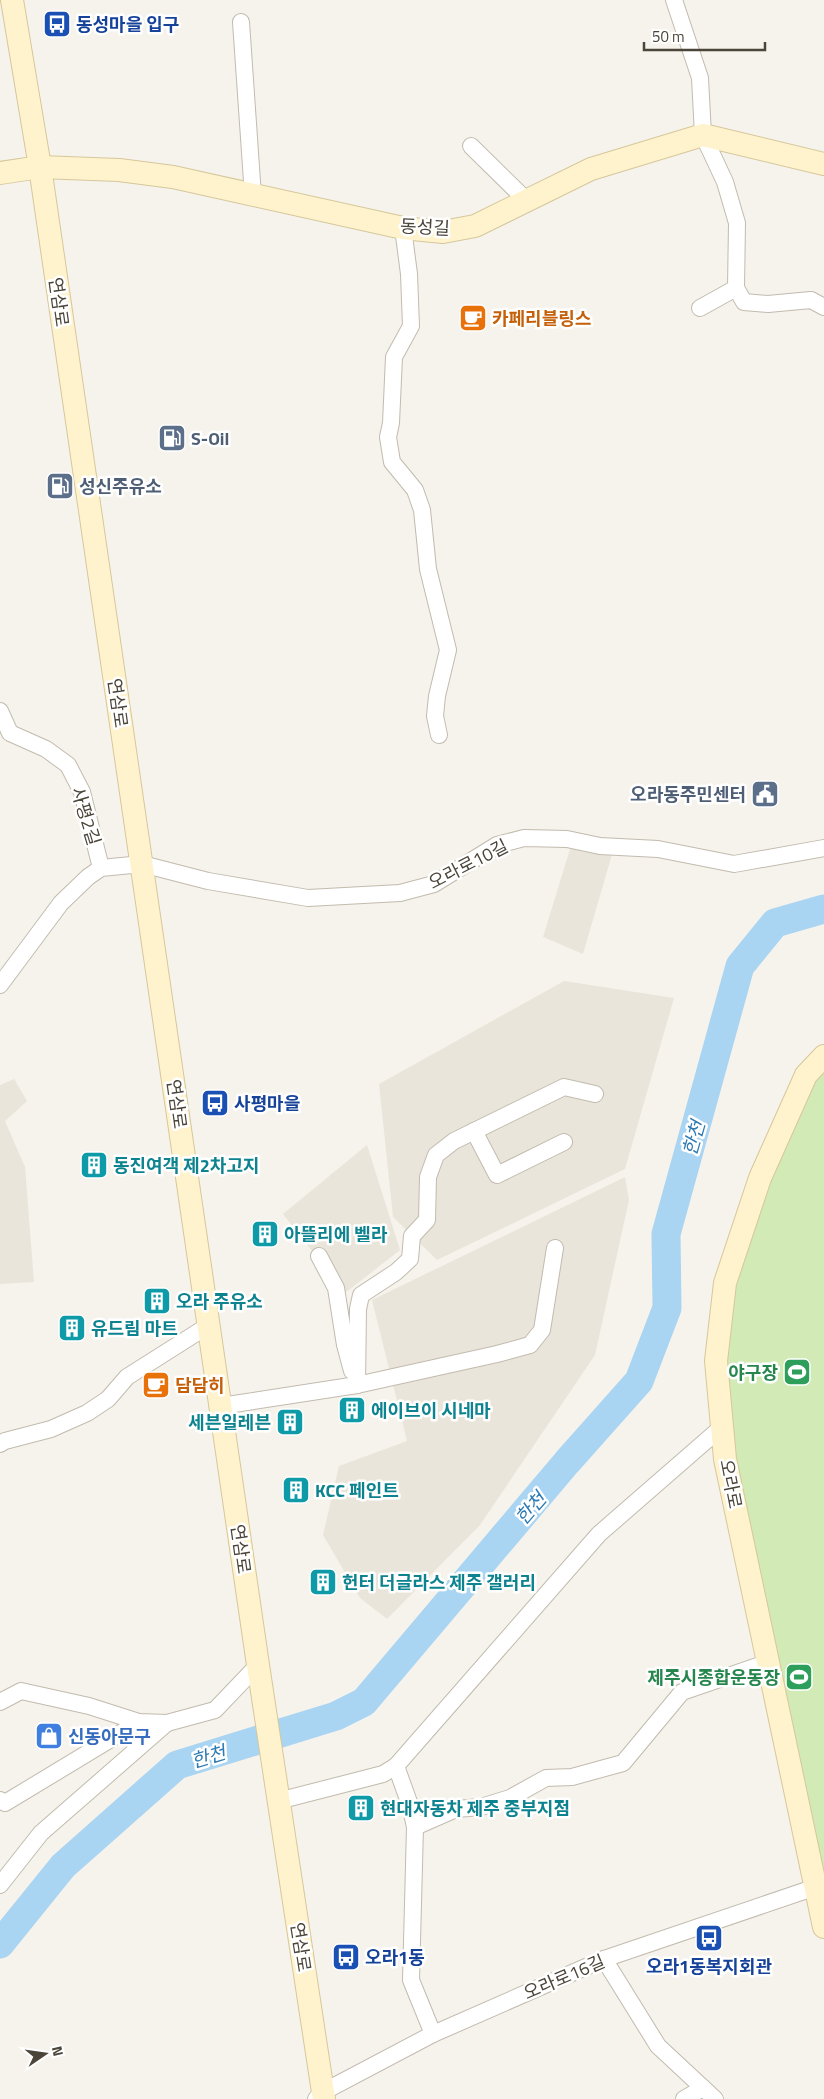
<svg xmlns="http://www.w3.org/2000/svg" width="824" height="2099" viewBox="0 0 824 2099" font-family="'Titillium Web','Noto Sans KR',sans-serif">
	<rect width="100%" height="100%" fill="#f6f3ec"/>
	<g fill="#eae5da">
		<path d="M571,846L613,851L583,954L543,937Z"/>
		<path d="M564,981L674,998L625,1169L437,1260L393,1217L379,1084Z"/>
		<path d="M14,1079L27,1101L5,1121L25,1167L34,1282L0,1284V1085Z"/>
		<path d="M367,1145L400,1250L345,1293L283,1214Z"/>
		<path d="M625,1177L629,1200L595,1355L480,1525L387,1619L360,1598L323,1535L339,1466L407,1441L372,1300Z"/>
	</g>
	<path fill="#d2eab5" d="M824,1056V1910L724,1445L725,1283Z"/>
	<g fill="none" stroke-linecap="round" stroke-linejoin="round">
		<path stroke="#a9d4f2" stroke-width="29" d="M0,1944L63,1866L177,1765L336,1716L364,1702L567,1462L639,1381L667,1308L666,1234L740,966L775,923L824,909"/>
		<g stroke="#c2bbae" stroke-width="18">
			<g id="street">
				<path d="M674,0L700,78L703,135L725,182L737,223L736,288L744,302L768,304L811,300L824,307"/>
				<path d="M241,22L253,196"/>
				<path d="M471,146L526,200"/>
				<path d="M403,228L409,274L411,326L394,357L391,423L388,437L392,462L415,490L422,510L428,569L448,650L437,696L435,716L439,735"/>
				<path d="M700,308L736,288"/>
				<path d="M0,711L10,733L46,749L68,765L82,792L101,868"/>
				<path d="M0,985L61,903L88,877L101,868L142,864L208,881L308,898L400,893L434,884L497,845L524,838L567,839L600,846L658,849L734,864L824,848"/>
				<path d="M474,1131L497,1175L564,1142"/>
				<path d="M319,1256L336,1288L345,1345L352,1371"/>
				<path d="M357,1385L358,1309L361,1295L396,1272L410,1259L412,1236L427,1220L428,1177L436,1155L454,1141L564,1087L595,1094"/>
				<path d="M221,1406L357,1385L497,1354L530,1345L542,1330L555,1248"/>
				<path d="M0,1444L5,1441L51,1429L87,1413L108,1399L127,1377L209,1325"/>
				<path d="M0,1702L21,1691L89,1706L139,1722L167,1723L215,1710L258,1665"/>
				<path d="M396,1766L410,1805L415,1827"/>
				<path d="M0,1800L5,1803L139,1722"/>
				<path d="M278,1801L383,1774L396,1766L599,1534L723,1426"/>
				<path d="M0,1885L41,1833L167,1723"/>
				<path d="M604,1959L658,2046L715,2099"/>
				<path d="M433,2034L411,1980L415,1827L456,1809L481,1807L510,1798L546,1778L572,1777L623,1763L682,1692L769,1662"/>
				<path d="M316,2099L323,2092L433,2034L604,1959L816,1887"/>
				<path d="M684,2099L703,2088"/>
			</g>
		</g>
		<g stroke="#d6c79b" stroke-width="24">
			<g id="secondary">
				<path d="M12,0L40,167L258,1665L324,2099"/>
				<path d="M0,173L40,167L119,170L173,177L403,228L443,232L475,226L591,169L703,135L824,164"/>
				<path d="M824,1056L806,1075L760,1178L725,1283L716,1361L725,1459L824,1927"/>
			</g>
		</g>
		<use href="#street" stroke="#fff" stroke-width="16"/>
		<use href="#secondary" stroke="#fff3cd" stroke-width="22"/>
	</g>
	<defs>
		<g id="bus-square" transform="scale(1.4375)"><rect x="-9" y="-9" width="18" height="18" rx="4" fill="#1a4fb4" stroke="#fff"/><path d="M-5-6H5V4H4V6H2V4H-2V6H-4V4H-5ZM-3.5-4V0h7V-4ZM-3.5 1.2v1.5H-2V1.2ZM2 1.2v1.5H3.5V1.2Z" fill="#fff"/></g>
		<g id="cafe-square" transform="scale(1.4375)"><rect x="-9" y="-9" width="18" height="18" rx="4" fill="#e8710a" stroke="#fff"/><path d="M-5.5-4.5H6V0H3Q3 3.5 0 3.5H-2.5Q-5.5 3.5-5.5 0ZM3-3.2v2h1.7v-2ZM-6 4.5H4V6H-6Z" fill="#fff"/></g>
		<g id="fuel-square" transform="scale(1.4375)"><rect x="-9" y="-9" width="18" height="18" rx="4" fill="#5c6f8a" stroke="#fff"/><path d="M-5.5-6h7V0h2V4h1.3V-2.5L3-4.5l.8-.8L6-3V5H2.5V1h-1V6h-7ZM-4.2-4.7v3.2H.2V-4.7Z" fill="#fff"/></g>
		<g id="civic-square" transform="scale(1.4375)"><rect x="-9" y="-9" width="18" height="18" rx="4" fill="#5c6f8a" stroke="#fff"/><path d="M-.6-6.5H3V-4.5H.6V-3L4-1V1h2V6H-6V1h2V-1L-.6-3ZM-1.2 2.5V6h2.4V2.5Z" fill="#fff"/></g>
		<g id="building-square" transform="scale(1.4375)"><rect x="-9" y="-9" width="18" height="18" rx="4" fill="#0f9aa8" stroke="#fff"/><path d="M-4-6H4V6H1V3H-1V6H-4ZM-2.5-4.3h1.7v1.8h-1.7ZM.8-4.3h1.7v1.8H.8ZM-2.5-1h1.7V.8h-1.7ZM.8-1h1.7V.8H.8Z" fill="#fff"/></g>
		<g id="stadium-square" transform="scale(1.4375)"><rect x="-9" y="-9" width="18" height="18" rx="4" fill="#2e9e5b" stroke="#fff"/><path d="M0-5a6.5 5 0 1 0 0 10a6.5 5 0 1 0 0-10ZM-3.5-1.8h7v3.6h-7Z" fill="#fff"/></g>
		<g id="shop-square" transform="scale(1.4375)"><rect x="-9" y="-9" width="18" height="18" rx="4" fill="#3f7fe0" stroke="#fff"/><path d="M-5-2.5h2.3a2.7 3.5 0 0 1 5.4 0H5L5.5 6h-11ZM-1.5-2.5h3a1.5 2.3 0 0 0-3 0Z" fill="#fff"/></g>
	</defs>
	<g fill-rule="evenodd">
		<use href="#bus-square" x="57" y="24"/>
		<use href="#cafe-square" x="473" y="318"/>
		<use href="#fuel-square" x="172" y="438"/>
		<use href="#fuel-square" x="60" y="486"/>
		<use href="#civic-square" x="765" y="794"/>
		<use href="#bus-square" x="215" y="1103"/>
		<use href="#building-square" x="94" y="1165"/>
		<use href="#building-square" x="265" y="1234"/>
		<use href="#building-square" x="157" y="1301"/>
		<use href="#building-square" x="72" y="1328"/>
		<use href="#stadium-square" x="797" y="1372"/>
		<use href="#cafe-square" x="156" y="1385"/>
		<use href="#building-square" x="352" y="1410"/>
		<use href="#building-square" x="290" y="1422"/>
		<use href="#building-square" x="296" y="1490"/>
		<use href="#building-square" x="323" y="1582"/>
		<use href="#stadium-square" x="799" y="1677"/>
		<use href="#shop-square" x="49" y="1736"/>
		<use href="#building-square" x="361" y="1808"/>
		<use href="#bus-square" x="709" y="1938"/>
		<use href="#bus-square" x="346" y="1957"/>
	</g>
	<g text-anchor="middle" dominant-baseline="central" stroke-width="5" stroke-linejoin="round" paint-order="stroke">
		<g font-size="18" font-weight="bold" fill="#164399" stroke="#fff" text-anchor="start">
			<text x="76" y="24">동성마을 입구</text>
			<text x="234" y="1103">사평마을</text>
			<text x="365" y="1957">오라1동</text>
			<text x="709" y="1966" text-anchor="middle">오라1동복지회관</text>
		</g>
		<g font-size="18" fill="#4b4439" stroke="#fff">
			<text transform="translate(425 227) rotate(3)">동성길</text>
			<text transform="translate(59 302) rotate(82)">연삼로</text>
			<text transform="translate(118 703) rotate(82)">연삼로</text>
			<text transform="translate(86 816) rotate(73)">사평2길</text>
			<text transform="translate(468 864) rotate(-27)">오라로10길</text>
			<text transform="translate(177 1104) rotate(82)">연삼로</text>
			<text transform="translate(731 1484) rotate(79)">오라로</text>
			<text transform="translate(241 1549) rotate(82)">연삼로</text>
			<text transform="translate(301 1947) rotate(81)">연삼로</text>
			<text transform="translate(564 1977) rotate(-23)">오라로16길</text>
		</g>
		<g font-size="18" font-weight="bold" fill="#c56008" stroke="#fff" text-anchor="start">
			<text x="492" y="318">카페리블링스</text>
			<text x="175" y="1385">담담히</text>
		</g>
		<g font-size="18" font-weight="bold" fill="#4e5e75" stroke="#fff" text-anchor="start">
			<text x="191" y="438">S-Oil</text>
			<text x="79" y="486">성신주유소</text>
			<text x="746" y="794" text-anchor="end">오라동주민센터</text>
		</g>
		<g font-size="18" font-weight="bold" fill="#0d838f" stroke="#fff" text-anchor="start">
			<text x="113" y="1165">동진여객 제2차고지</text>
			<text x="284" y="1234">아뜰리에 벨라</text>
			<text x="176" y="1301">오라 주유소</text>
			<text x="91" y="1328">유드림 마트</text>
			<text x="371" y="1410">에이브이 시네마</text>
			<text x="271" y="1422" text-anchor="end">세븐일레븐</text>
			<text x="315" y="1490">KCC 페인트</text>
			<text x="342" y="1582">헌터 더글라스 제주 갤러리</text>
			<text x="380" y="1808">현대자동차 제주 중부지점</text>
		</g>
		<g font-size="18" font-weight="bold" fill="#27864d" stroke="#fff" text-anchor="end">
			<text x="778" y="1372">야구장</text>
			<text x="780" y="1677">제주시종합운동장</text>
		</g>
		<g font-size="18" font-weight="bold" fill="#366cbe" stroke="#fff" text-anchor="start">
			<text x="68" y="1736">신동아문구</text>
		</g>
		<g font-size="19" font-style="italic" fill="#2e7ab2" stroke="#fff">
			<text transform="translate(693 1138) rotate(-74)">한천</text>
			<text transform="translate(530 1508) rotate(-49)">한천</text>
			<text transform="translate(208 1756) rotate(-17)">한천</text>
		</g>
	</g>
	<g transform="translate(45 2054) rotate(77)" stroke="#ffffff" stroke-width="4" paint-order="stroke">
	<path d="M0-4L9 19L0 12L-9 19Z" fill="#4b4439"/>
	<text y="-8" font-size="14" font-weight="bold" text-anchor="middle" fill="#4b4439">N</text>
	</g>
	<path d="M644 42v8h121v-8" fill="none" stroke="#4b4439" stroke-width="2.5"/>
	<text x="652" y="42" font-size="15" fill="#4b4439" stroke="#ffffff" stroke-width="4" paint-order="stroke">50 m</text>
</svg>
